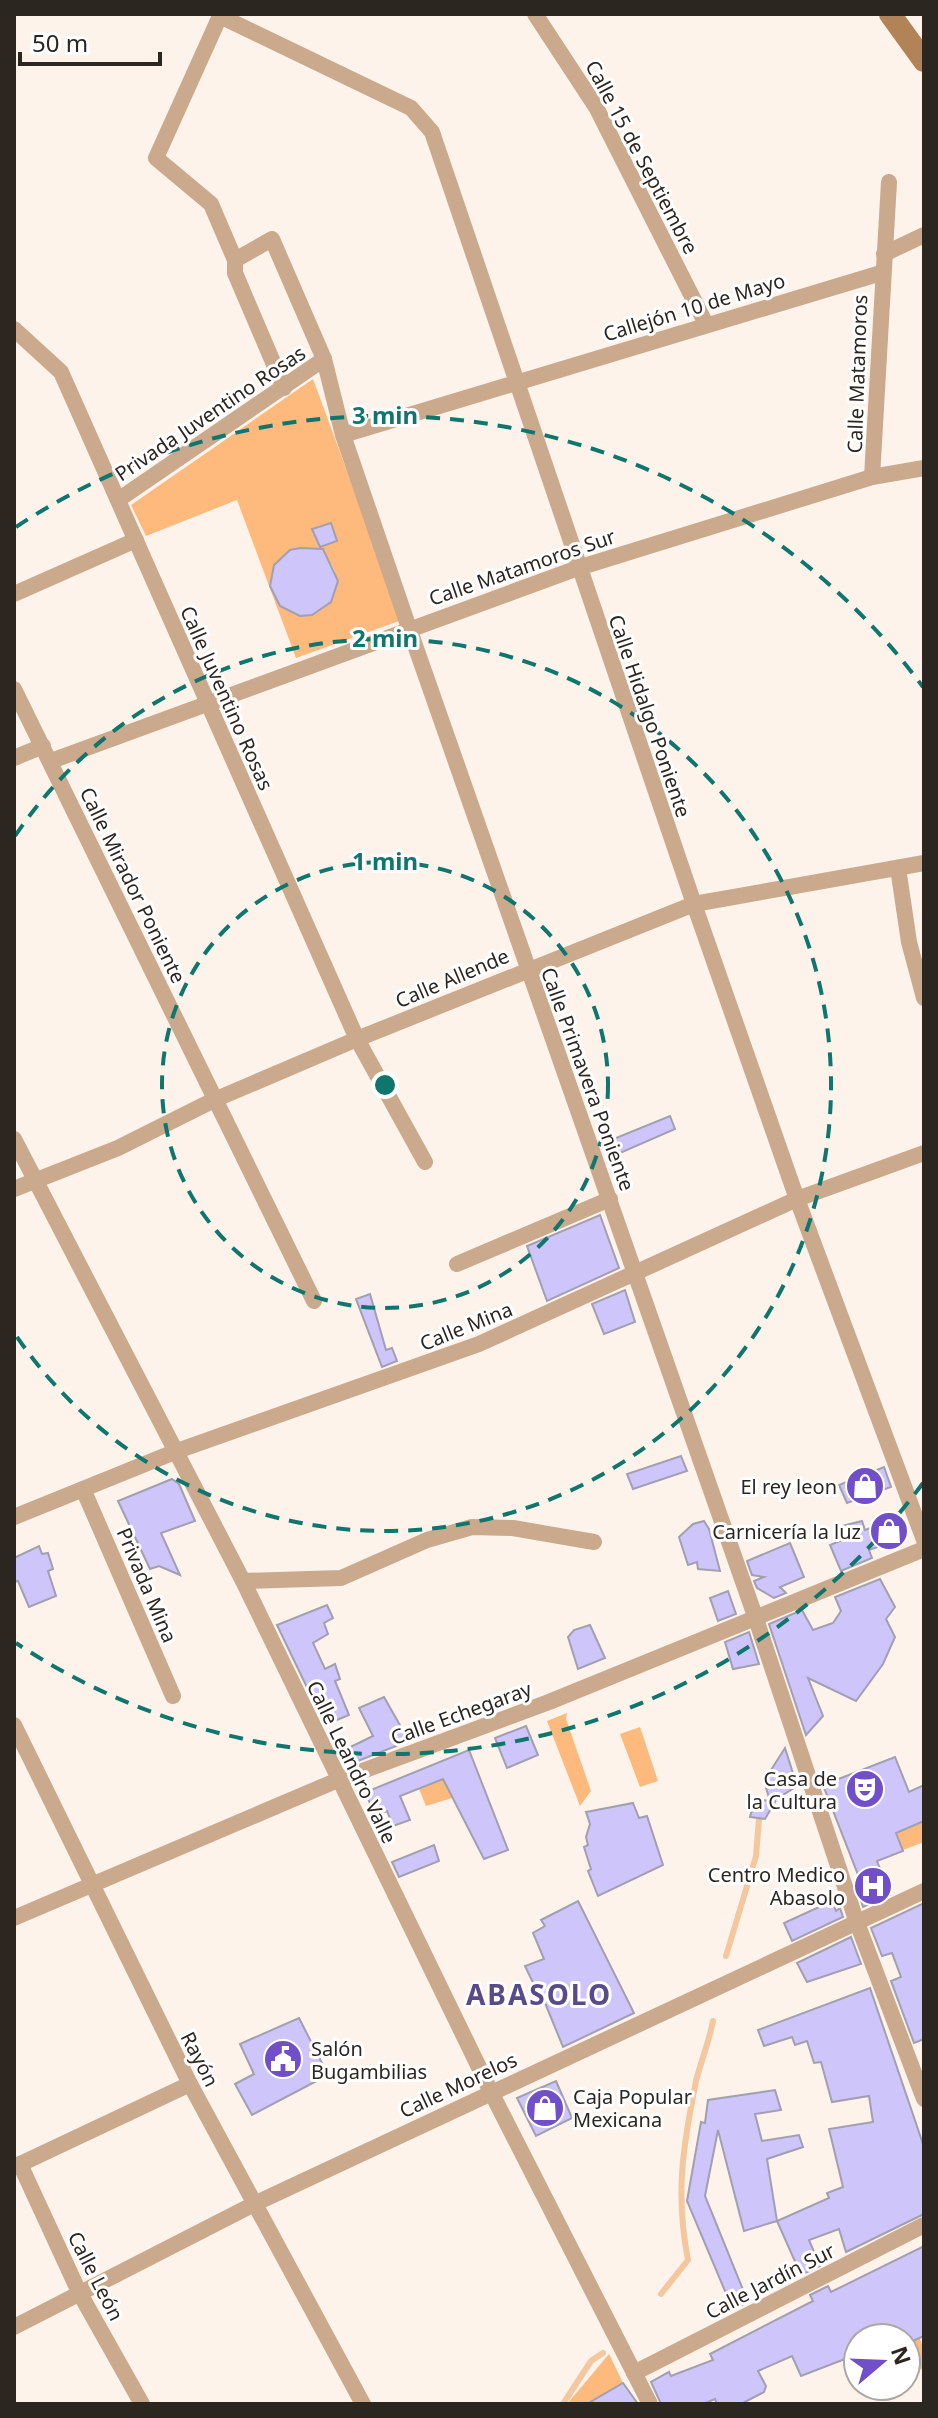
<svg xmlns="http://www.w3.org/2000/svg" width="938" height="2418" viewBox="0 0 938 2418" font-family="'Noto Sans',sans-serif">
	<rect width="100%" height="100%" fill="#fdf3eb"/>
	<g fill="#feba7c" fill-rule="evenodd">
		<path d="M313,379L402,620L296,658L237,500L146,536L131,505ZM300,548C342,550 350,599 312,615C266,618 255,559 300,548Z"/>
		<path d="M567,1713L566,1719L591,1791L580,1806L547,1721Z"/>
		<path d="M640,1727L658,1781L640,1787L620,1734Z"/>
		<path d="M443,1779L452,1798L426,1806L419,1789Z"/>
		<path d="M924,1813V1842L903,1850L896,1833Z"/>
		<path d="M919,2337L924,2349V2368L906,2376V2344Z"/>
		<path d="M609,2354L623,2383L587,2404H567Z"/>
	</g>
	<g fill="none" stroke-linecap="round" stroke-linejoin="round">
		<g stroke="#f4c79f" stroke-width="6">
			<path d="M726,1956L756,1856L759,1819"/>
			<path d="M661,2294L688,2260C675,2194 683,2146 696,2081C701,2061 709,2042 713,2021"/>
			<path d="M563,2404L591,2361L603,2353"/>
		</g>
	</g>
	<g fill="#cec5fa" stroke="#a19fb0" stroke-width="2">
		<path d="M331,523L337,541L320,547L312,529Z"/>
		<path d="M300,548L323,549L338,581L331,602L312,615L300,616L280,606L270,586L274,565L290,550Z"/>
		<path d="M670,1116L675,1129L611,1157L606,1142Z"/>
		<path d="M600,1215L619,1268L547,1301L527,1246Z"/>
		<path d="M625,1290L635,1322L604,1334L592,1304Z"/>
		<path d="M370,1294L386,1350L392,1348L397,1361L382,1367L356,1299Z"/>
		<path d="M681,1456L687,1471L633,1489L627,1474Z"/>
		<path d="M884,1467L891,1487L847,1503L839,1485Z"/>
		<path d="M172,1479L179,1484L195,1521L161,1533L180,1575L159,1566L150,1569L118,1501Z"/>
		<path d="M900,1517L907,1536L869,1550L872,1558L841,1571L830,1545L840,1541L834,1528L862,1521L865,1530Z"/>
		<path d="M704,1521L709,1529L720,1571L698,1569L697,1562L688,1565L679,1537L693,1524Z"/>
		<path d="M790,1543L804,1577L780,1587L786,1593L774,1598L757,1588L754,1581L764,1577L752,1575L747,1561Z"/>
		<path d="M39,1546L42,1554L48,1553L53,1569L48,1571L56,1596L29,1607L18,1581L14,1582V1558Z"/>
		<path d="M880,1579L895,1607L886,1619L895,1637L883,1664L856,1701L808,1678L823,1716L806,1735L769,1624L802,1610L813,1630L833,1623L841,1611L835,1597Z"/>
		<path d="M728,1591L736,1614L718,1621L710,1598Z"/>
		<path d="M327,1605L333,1618L324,1623L328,1634L313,1643L325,1669L335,1664L340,1679L335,1681L349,1715L325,1725L277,1625Z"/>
		<path d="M590,1625L605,1658L578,1669L568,1637L574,1630Z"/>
		<path d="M749,1632L759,1664L733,1669L725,1642Z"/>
		<path d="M384,1697L409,1741L345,1766L338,1753L373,1736L359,1708Z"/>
		<path d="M526,1726L538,1755L507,1768L495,1738Z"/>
		<path d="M785,1748L797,1786L772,1802H775L765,1819L750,1817L755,1799L770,1801L764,1781Z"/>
		<path d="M469,1750L508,1850L484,1859L443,1779L400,1796L410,1820L393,1826L387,1811L374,1816L366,1792Z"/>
		<path d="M895,1757L909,1792L924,1785V1821L896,1833L903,1851L877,1861L890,1895L863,1907L859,1894L860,1880L823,1785Z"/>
		<path d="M633,1803L639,1818L647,1816L663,1865L598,1896L588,1871L591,1869L584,1847L588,1845L586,1837L590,1824L586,1812Z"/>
		<path d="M434,1845L439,1861L399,1877L392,1862Z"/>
		<path d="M578,1901L634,2013L563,2047L541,1993H538L525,1966L544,1959L533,1933L545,1926L541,1920Z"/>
		<path d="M832,1901L836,1911L840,1908L843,1917L792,1941L784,1923Z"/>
		<path d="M924,1903V2039L914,2043L891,1981L901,1977L892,1953L882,1956L871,1928Z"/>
		<path d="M851,1937L861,1964L807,1982L797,1963Z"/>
		<path d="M870,1988L924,2147V2214L846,2252L839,2229L809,2240L820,2266L801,2275L777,2221L829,2198L827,2193L843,2187L829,2129L873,2122L869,2096L832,2102L821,2062L814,2063L807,2041L795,2045L792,2037L764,2046L758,2030Z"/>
		<path d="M299,2018L328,2075L252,2115L235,2084L254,2074L240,2044Z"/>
		<path d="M556,2081L572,2118L536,2136L517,2098Z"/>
		<path d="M775,2090L781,2110L755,2114L762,2141L799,2135L803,2147L767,2159L777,2221L744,2231L718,2130L705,2196L748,2302L733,2310L687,2201L701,2122L705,2123L708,2100Z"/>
		<path d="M924,2246V2336L906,2344V2338H858V2354L801,2376L792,2356L758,2371L766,2386L764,2392L741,2404H717L715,2399L703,2404H661L651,2382L669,2372L671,2376L713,2360L710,2354L813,2301L810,2295L828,2286L831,2292Z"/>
		<path d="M623,2383L638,2404H587Z"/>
	</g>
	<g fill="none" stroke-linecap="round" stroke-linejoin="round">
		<g stroke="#caa98c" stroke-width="16">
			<path d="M535,14L596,107L706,324"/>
			<path d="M884,254L924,235"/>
			<path d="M235,260L272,239L324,359L343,435L409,628L755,1616L856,1920L924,2099"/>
			<path d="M14,329L61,372L357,1039L425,1162"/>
			<path d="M284,388L235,273V260L211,204L156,158L220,16L411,108L432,132L694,904L797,1199L924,1540"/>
			<path d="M343,435L881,273"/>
			<path d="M872,477L889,182"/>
			<path d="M118,500L324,359"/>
			<path d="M14,594L136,540"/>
			<path d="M14,689L314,1301"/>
			<path d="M14,758L43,746"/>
			<path d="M51,761L578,568L872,477L924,468"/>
			<path d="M898,868L909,942L924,998"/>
			<path d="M14,1139L243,1581L491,2092L650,2404"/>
			<path d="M14,1189L118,1148L214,1100L357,1039L694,904L924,863"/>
			<path d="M457,1264L610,1199"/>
			<path d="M83,1489L173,1696"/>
			<path d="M14,1517L177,1451L479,1344L797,1199L924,1153"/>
			<path d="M243,1581L341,1578L427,1540L472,1527L513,1528L594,1542"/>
			<path d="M14,1725L190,2084L363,2404"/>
			<path d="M14,1918L338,1780L549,1702L924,1549"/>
			<path d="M20,2164L79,2292L142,2404"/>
			<path d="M14,2167L190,2084"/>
			<path d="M14,2327L254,2204L924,1891"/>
			<path d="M634,2373L924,2225"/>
		</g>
		<path stroke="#b38358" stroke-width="22" d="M890,14L924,61"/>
	</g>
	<g fill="none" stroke="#0f766e" stroke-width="4" stroke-dasharray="14 10">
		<circle cx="385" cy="1085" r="223"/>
		<path d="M15 836A446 446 0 1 1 15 1334"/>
		<path d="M923 1483A669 669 0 0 1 16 1643M16 527A669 669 0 0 1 923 687"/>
	</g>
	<defs>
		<g id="shop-disc" transform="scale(2)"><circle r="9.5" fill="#714fc8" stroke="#fff"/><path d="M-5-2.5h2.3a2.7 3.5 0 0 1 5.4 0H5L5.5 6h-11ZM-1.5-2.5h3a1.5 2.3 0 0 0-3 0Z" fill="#fff"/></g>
		<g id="theatre-disc" transform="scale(2)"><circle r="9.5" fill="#714fc8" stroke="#fff"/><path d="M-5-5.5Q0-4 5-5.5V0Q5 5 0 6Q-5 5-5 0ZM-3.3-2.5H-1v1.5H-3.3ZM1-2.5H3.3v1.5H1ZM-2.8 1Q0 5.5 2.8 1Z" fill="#fff"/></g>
		<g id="hospital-disc" transform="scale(2)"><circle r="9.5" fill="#714fc8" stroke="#fff"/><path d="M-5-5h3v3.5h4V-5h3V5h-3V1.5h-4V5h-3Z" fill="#fff"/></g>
		<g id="civic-disc" transform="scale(2)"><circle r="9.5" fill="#714fc8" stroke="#fff"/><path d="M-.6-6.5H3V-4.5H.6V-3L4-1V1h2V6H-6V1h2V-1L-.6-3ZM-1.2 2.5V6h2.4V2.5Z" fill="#fff"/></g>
	</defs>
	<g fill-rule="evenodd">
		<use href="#shop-disc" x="865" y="1486"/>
		<use href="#shop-disc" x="889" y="1531"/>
		<use href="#theatre-disc" x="865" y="1789"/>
		<use href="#hospital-disc" x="873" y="1886"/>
		<use href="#civic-disc" x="283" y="2059"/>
		<use href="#shop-disc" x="545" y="2108"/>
	</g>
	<g text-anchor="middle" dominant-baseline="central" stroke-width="6" stroke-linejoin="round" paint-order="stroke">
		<g font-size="20" fill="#2c2621" stroke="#fff">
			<text transform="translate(642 157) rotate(62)">Calle 15 de Septiembre</text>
			<text transform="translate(694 307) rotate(-17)">Callejón 10 de Mayo</text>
			<text transform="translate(857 374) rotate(-88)">Calle Matamoros</text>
			<text transform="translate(210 413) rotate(-34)">Privada Juventino Rosas</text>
			<text transform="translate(522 567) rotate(-19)">Calle Matamoros Sur</text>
			<text transform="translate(227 698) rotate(66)">Calle Juventino Rosas</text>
			<text transform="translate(650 716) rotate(71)">Calle Hidalgo Poniente</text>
			<text transform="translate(133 885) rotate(64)">Calle Mirador Poniente</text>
			<text transform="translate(452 978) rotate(-23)">Calle Allende</text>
			<text transform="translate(588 1079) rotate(70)">Calle Primavera Poniente</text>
			<text transform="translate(466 1326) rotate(-22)">Calle Mina</text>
			<text transform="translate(147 1585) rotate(67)">Privada Mina</text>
			<text transform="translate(461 1713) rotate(-20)">Calle Echegaray</text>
			<text transform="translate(352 1762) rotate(64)">Calle Leandro Valle</text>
			<text transform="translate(200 2059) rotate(63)">Rayón</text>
			<text transform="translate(458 2085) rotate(-25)">Calle Morelos</text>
			<text transform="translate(96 2276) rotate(63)">Calle León</text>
			<text transform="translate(770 2281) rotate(-27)">Calle Jardín Sur</text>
		</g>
		<g font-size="20" fill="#2c2621" stroke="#fff" text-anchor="end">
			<text x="837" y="1486">El rey leon</text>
			<text x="861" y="1531">Carnicería la luz</text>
			<text x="837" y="1778">Casa de<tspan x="837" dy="23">la Cultura</tspan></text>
			<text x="845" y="1874">Centro Medico<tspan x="845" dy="23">Abasolo</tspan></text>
			<text x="311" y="2048" text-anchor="start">Salón<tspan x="311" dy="23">Bugambilias</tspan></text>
			<text x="573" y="2096" text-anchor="start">Caja Popular<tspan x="573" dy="23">Mexicana</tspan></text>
		</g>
		<g font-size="28" font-weight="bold" letter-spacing="2" fill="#594b8a" stroke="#fff">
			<text x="539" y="1994">ABASOLO</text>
		</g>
	</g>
	<circle cx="385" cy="1085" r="12" fill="#0f766e" stroke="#fff" stroke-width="4"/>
	<g font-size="24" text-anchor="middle" font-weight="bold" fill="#0f766e" stroke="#fff" stroke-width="6" stroke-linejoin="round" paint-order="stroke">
		<text x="385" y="424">3 min</text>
		<text x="385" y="647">2 min</text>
		<text x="385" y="870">1 min</text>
	</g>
	<rect width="938" height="2418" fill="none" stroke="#2c2621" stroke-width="32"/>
	<g transform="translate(882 2362) rotate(71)"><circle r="38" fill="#ffffff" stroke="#aba8a6" stroke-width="2"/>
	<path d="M0-6L14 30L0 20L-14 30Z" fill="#714fc8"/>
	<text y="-12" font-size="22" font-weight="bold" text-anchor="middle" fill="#2c2621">N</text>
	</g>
	<path d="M20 52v12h140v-12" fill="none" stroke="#2c2621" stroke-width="4"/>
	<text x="32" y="52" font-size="24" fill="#2c2621" stroke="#ffffff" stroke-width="6" paint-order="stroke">50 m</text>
</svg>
